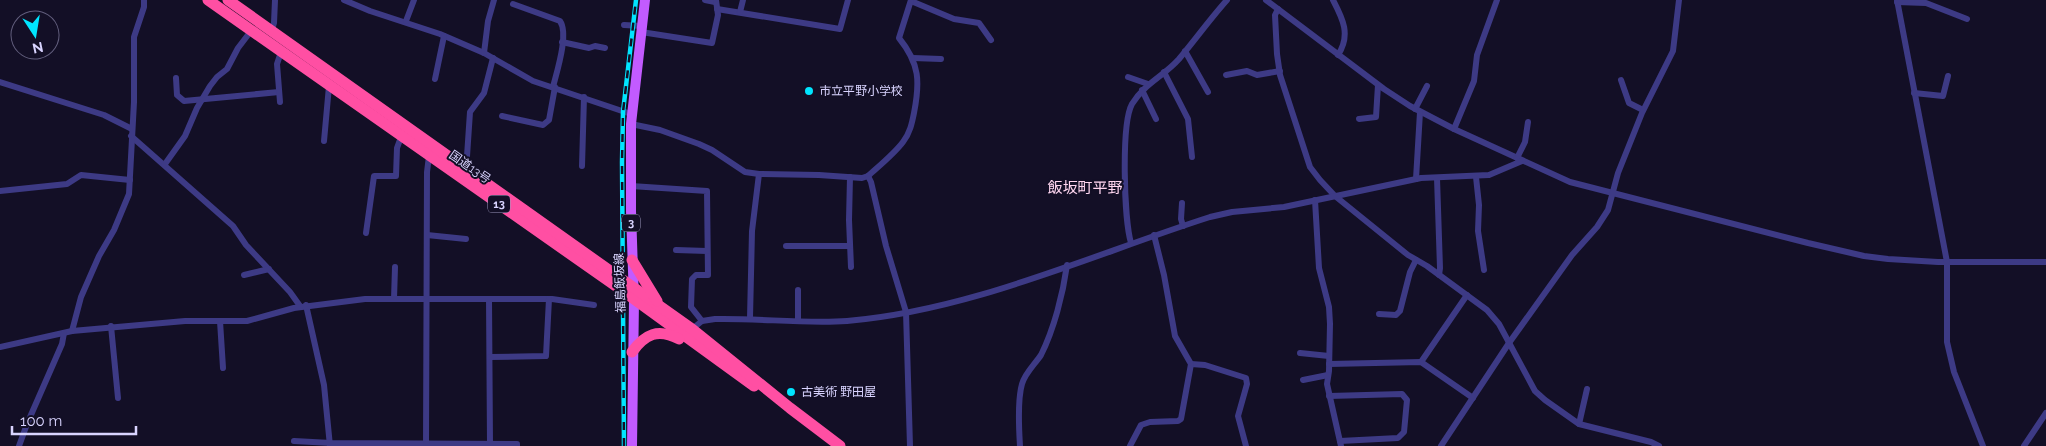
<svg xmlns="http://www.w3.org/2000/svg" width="2046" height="446" viewBox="0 0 2046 446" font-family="Raleway,'Noto Sans JP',sans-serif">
	<rect width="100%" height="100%" fill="#130f26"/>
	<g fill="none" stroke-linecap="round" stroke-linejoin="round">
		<g stroke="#3d3a85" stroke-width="6">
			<path d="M344,0L370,11L440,34L484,53L533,81L631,114"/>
			<path d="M705,0L715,2"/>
			<path d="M1266,0L1384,89L1410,106L1454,129L1570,182L1808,243L1864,256L1888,259L1938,262H2046"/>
			<path d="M1333,0C1343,19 1351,35 1338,55"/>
			<path d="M1897,0L1947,262V342L1954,372L1983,446"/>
			<path d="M911,1L954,19L979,23L991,40"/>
			<path d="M1897,2L1926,3L1967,19"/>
			<path d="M513,4L560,21C569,34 557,71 553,87"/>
			<path d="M717,9L840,29L848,0"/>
			<path d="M1278,9L1275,15L1277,54L1280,75L1310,167L1320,180L1335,196L1408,255L1427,266L1487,310L1499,324L1535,391L1545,400L1579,424L1651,442L1659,446"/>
			<path d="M740,12L743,0"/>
			<path d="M406,21L414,0"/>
			<path d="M624,25L642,26"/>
			<path d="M641,32L712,43L718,15L716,0"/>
			<path d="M271,33L274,23L275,0"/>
			<path d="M562,42L589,48L595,46L605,48"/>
			<path d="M1185,51L1208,92"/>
			<path d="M484,53L488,21L494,0"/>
			<path d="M913,58L941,59"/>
			<path d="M1164,72L1188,119L1192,157"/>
			<path d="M1226,75L1247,71L1257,75L1280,71"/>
			<path d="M1128,77L1148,84"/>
			<path d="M176,78L177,95L184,101L279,92"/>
			<path d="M435,79L444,36"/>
			<path d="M1621,80L1629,103L1643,110"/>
			<path d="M0,82L104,115L132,129"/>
			<path d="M1142,90L1156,119"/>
			<path d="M1914,93L1943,96L1948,76"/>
			<path d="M280,102L277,64L281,52"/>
			<path d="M1415,109L1427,86"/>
			<path d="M502,116L543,125L549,120L555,87"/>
			<path d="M1359,119L1376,117L1378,85"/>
			<path d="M631,124L660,130L699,144L712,150L745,172L759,174L819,175L862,178L868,176C879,166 894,154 903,142C910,133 912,123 914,113C920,82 920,64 899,38L911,0"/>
			<path d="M1454,129L1474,81L1477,55L1497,0"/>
			<path d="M131,136L233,226L246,245L290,292L300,306"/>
			<path d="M324,141L329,86"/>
			<path d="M1517,158L1525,142L1528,122"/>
			<path d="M165,164L185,136L197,108L210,86L217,77L227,69L238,48L251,31"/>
			<path d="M582,166L584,97"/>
			<path d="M466,171L470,112L484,93L493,58"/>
			<path d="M868,176L871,182L886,246L906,312L910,446"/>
			<path d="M850,177L849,220L851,267"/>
			<path d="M1476,177L1479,205L1478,231L1484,270"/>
			<path d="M1437,178L1440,268L1439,275"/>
			<path d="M1416,179L1420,112"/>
			<path d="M631,186L707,191L708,275H696L692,279L691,307L702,321"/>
			<path d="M0,191L67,184L81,175L130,180"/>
			<path d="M1315,200L1319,268L1329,307L1330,324L1329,371L1327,384L1341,446"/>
			<path d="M1182,203L1181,219L1183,226"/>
			<path d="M366,233L374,176H396L397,148L401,137"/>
			<path d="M427,235L466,239"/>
			<path d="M1131,243C1124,219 1121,124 1132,104C1144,84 1164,76 1179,59C1195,40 1210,19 1227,0"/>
			<path d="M786,246H850"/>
			<path d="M676,250L707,251"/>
			<path d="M244,275L269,269"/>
			<path d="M394,299L395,267"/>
			<path d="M489,299L490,444"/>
			<path d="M306,305L324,385L330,446"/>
			<path d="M1379,314L1396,315L1400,311L1410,272L1416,260"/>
			<path d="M750,318L752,231L759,174"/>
			<path d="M798,320V290"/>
			<path d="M220,321L223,368"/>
			<path d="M111,326L118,398"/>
			<path d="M692,329L702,321L715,319C759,318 804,324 847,321C973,310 1091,255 1210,217L1232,212L1284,207L1421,178L1489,175L1522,161"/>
			<path d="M72,331L81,297L99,256L114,230L129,194L134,102V37L144,7V0"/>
			<path d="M0,347L72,331L185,321H247L294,308L365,299H552L594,305"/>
			<path d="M1300,353L1329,356"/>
			<path d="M490,357L546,356L549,299"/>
			<path d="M1421,362L1467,295"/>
			<path d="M1191,364L1205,365L1246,378L1247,384L1238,416L1246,446"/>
			<path d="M1329,364L1421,362L1473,398"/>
			<path d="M1303,380L1328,375"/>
			<path d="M1329,396L1402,394L1407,400L1404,432L1398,438L1340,441"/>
			<path d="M1579,424L1587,389"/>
			<path d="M294,441L331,443L517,444V446"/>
			<path d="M19,446L27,424L62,344L64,333"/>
			<path d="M426,446L427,172L429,156"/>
			<path d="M1020,446C1019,429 1017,401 1022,384C1025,373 1035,364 1041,355C1054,329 1063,294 1067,265"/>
			<path d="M1130,446L1141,425L1150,422L1178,421L1181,419L1191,364L1175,336L1164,275L1154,235"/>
			<path d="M1441,446L1509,343L1572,255L1597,227L1608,210L1618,173L1642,113L1673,51L1679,0"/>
			<path d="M2024,446L2046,413"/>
		</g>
		<path stroke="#c25bff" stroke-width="10" d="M632,446L634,301L631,211V124L645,0"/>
		<g stroke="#ff4fa3" stroke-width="11">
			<path d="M208,0L623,291L754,386"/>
			<path d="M228,0L692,329L790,408L840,446"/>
			<path d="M632,260L657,301"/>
			<path d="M632,352C645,334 658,328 679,339"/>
		</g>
		<g stroke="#00e5ff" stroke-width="4.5">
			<path id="rail" d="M624,446L622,162L623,112L636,0"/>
		</g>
		<use href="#rail" stroke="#130f26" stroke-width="2.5" stroke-dasharray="8" stroke-linecap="butt"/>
	</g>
	<g fill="#00e5ff" stroke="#130f26" stroke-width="2">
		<circle cx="809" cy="91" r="5"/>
		<circle cx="791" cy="392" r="5"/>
	</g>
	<g text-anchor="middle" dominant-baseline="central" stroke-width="4" stroke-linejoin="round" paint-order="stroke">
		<g fill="#130f26" stroke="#9e99be" stroke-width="1">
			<rect x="488" y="195.5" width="22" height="17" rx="4"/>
			<rect x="622" y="214.5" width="18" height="17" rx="4"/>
		</g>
		<g font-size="11" font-weight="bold" fill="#d9d4ff">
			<text x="499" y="204">13</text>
			<text x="631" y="223">3</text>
		</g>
		<g font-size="12" fill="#d9d4ff" stroke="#130f26" text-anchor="start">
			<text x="819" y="91">市立平野小学校</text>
			<text x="801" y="392">古美術 野田屋</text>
		</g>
		<g font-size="12" fill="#d9d4ff" stroke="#130f26">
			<text transform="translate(470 167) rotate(35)">国道13号</text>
			<text transform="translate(620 283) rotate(-92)">福島飯坂線</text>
		</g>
		<g font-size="15" fill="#ffd6f0" stroke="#130f26">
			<text x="1085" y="188">飯坂町平野</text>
		</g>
	</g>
	<g transform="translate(35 35) rotate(168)"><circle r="24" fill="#130f26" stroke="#625e7d"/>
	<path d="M0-4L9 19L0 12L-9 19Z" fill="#00e5ff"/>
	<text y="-8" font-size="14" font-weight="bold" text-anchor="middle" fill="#d9d4ff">N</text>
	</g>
	<path d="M12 426v8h124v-8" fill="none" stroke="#d9d4ff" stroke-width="2.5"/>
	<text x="20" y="426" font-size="15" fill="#d9d4ff" stroke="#130f26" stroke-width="4" paint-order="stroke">100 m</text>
</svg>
